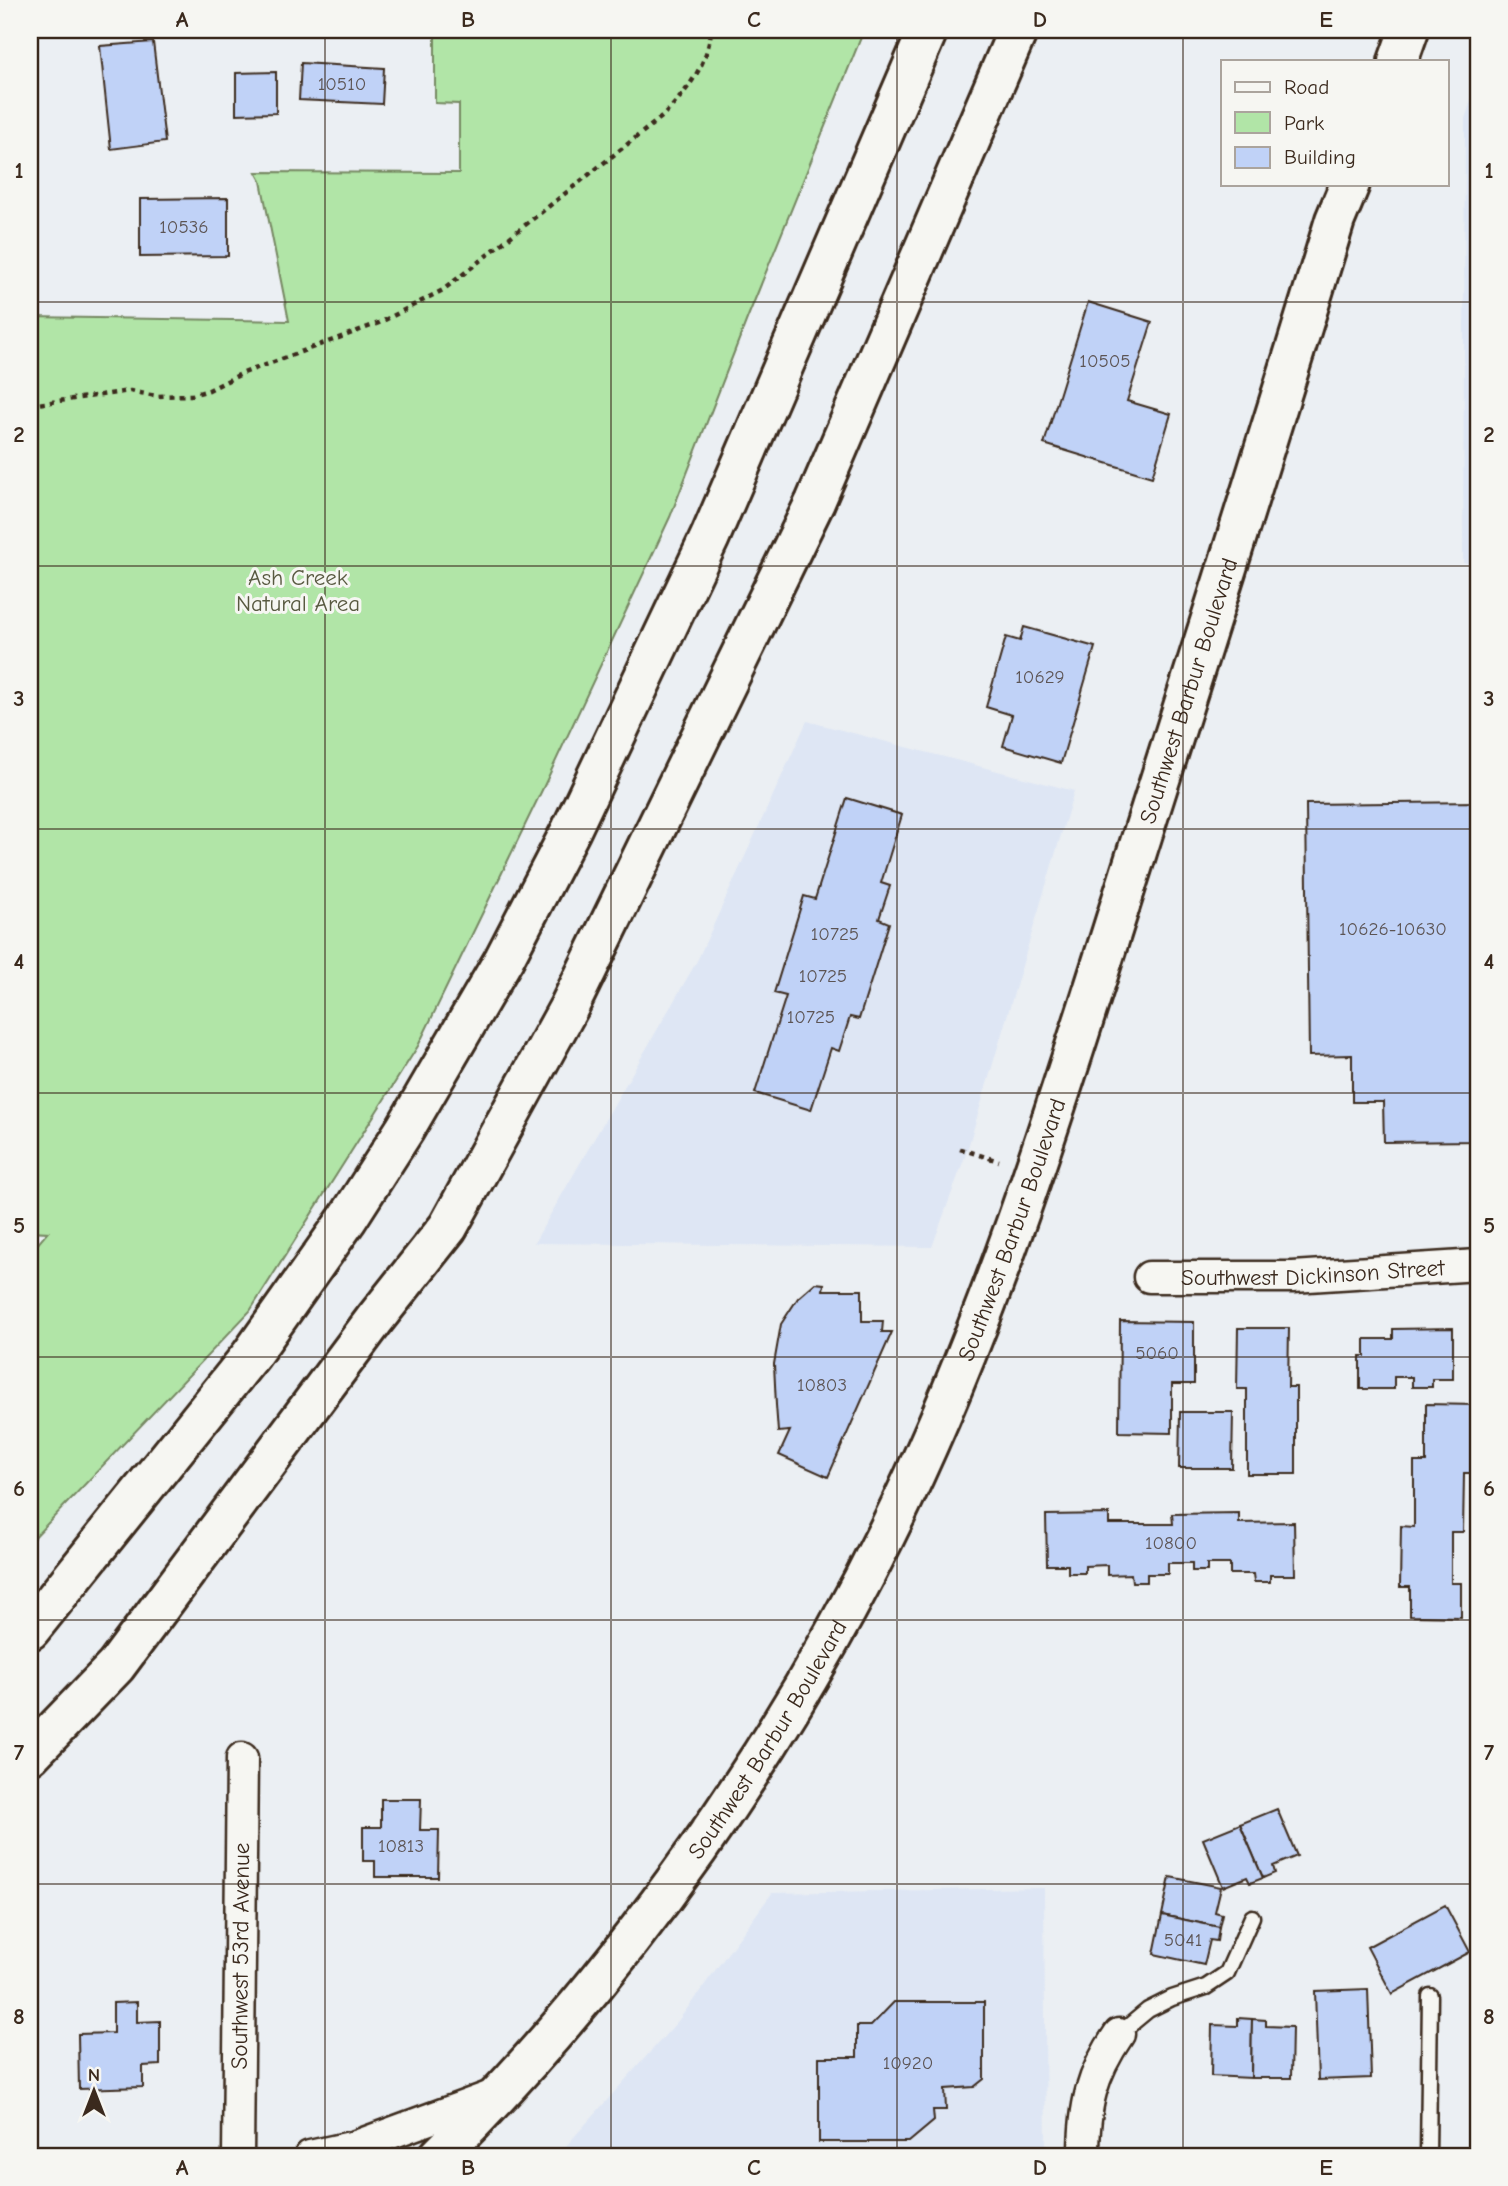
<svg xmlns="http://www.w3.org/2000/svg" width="1508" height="2186" viewBox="0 0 1508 2186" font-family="'Comic Neue',sans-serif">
	<rect width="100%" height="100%" fill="#ebeff3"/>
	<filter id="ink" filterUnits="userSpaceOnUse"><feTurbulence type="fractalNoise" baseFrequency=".0143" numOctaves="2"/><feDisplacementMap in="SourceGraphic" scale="14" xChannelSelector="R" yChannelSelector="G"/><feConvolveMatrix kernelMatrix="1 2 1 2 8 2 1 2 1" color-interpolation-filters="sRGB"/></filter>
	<g filter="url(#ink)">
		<g fill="#dee6f4">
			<path d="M1478,79V564L1463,563L1465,119Z"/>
			<path d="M807,721L1074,791L967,1151L932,1247L534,1243L697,961Z"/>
			<path d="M1044,1888L1046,2156H557L678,2021L772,1893Z"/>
		</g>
		<path fill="#b1e5a7" stroke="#768862" stroke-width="2" d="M435,30H864L747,319L670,517L544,786L418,1046L250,1311L30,1542V1253L48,1232L30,1231V317L289,321L261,181L256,172L459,173V104L435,103Z"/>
		<g fill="#c0d2f7" stroke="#3b2a1e" stroke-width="2">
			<path d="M153,42L165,142L111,149L100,46Z"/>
			<path d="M301,63L384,68L382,104L299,100Z"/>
			<path d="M276,72V113L236,114V73Z"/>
			<path d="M228,198V256L140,257V199Z"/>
			<path d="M1088,302L1152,322L1127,401L1171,414L1152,477L1044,444Z"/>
			<path d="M1024,627L1095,647L1061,763L1003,746L1012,715L986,707L1006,637L1020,641Z"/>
			<path d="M847,798L902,815L881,883L890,886L879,919L889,923L859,1019L850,1017L839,1051L831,1048L811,1110L755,1093L786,996L774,993L804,896L815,899Z"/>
			<path d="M1478,802V1141L1384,1142L1383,1102H1352V1055L1309,1056L1306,804Z"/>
			<path d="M815,1283L824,1284L823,1290H862V1321H883L882,1332H892L828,1477L779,1455L790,1431L778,1432L776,1405L774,1364L781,1324L798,1298Z"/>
			<path d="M1120,1321L1194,1322V1384H1172V1433L1119,1432Z"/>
			<path d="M1238,1328H1289L1288,1387H1296V1474H1247V1389H1237Z"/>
			<path d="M1453,1328V1379H1432V1387H1412V1377H1394V1389H1360V1356H1365V1339H1393V1329Z"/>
			<path d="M1426,1404L1476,1405V1473H1464L1463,1532H1451V1583H1461V1617L1410,1616V1587H1400L1401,1526L1414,1527V1462H1426Z"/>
			<path d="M1180,1412H1233L1232,1468H1179Z"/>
			<path d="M1239,1513V1523L1294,1522L1295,1575H1270V1582H1254L1253,1574H1230V1564H1207V1571H1192V1563H1168V1574H1147V1582H1132L1131,1574L1107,1575V1565L1085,1566V1573H1068V1565H1047L1046,1515L1109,1514V1524H1173L1172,1514Z"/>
			<path d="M381,1799H421L420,1830H439L438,1877H375V1861H363V1827H381Z"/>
			<path d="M1277,1809L1297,1856L1273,1866L1275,1873L1263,1878L1240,1824Z"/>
			<path d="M1240,1824L1263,1878L1250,1883L1247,1877L1223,1887L1203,1839Z"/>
			<path d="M1170,1877L1221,1887L1215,1912L1222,1914L1219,1927L1162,1915Z"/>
			<path d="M1445,1905L1470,1952L1392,1994L1367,1947Z"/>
			<path d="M1162,1915L1219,1927L1217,1941L1210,1940L1204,1965L1154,1954Z"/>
			<path d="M1368,1989L1371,2078L1318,2080L1315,1991Z"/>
			<path d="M137,2002V2022L160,2021V2065L143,2066V2087L79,2089L78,2034L113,2033V2003Z"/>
			<path d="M894,2002H984V2079L974,2087L945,2089L946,2110H933L934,2121L909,2142H819V2057H857V2026H871Z"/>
			<path d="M1238,2018L1252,2019L1251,2078L1211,2076L1212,2025L1238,2026Z"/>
			<path d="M1252,2019L1266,2020V2026L1292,2027L1291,2078H1251Z"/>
		</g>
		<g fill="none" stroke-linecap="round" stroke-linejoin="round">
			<g stroke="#3b2a1e" stroke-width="19">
				<g id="lane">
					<path d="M1119,2034L1148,2010L1172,1998L1206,1987L1227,1973L1252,1917"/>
					<path d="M1428,2156L1430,1996"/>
				</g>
			</g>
			<g stroke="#3b2a1e" stroke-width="35">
				<g id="street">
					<path id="s1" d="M1149,1277H1293L1478,1265"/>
					<path id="s2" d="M238,2156L242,1758"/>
					<path d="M310,2156L356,2146L497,2094"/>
					<path d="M1084,2156C1084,2106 1091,2075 1119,2034"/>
				</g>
			</g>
			<g stroke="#3b2a1e" stroke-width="44">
				<g id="primary">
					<path d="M1398,61L1409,30"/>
					<path id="s3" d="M439,2156C627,1970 787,1742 901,1504C1001,1295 1067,1072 1137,852C1204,641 1271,431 1335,220L1350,184"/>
				</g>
			</g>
			<g stroke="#3b2a1e" stroke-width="44">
				<g id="highway">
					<path d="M30,1630L251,1355L348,1218L405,1129L504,959L571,830L710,537L928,30"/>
					<path d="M30,1755L116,1666L375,1319L448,1227L569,1007L815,502L1018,30"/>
				</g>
			</g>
			<g stroke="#3b2a1e" stroke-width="4.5" stroke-dasharray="5 5" stroke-linecap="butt">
				<path d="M30,405L130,391L156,396L192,395L209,390L241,374L379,323L443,290L663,116C686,92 708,65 711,30"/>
				<path d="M960,1149L999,1161"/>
			</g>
			<use href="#lane" stroke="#f6f6f2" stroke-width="14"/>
			<use href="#street" stroke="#f6f6f2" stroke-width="30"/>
			<use href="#primary" stroke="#f6f6f2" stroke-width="38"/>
			<use href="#highway" stroke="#f6f6f2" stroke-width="38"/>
		</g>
	</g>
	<path fill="none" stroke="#3b2a1e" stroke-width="2" stroke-opacity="0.55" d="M325,30V2156M611,30V2156M897,30V2156M1183,30V2156M30,302H1478M30,566H1478M30,829H1478M30,1093H1478M30,1357H1478M30,1620H1478M30,1884H1478"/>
	<g text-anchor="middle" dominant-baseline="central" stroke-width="6" stroke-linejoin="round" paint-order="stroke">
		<g font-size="19" fill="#5c5454">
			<text x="342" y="84">10510</text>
			<text x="184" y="227">10536</text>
			<text x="1105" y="361">10505</text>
			<text x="1040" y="677">10629</text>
			<text x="1393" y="929">10626-10630</text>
			<text x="835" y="934">10725</text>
			<text x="823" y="976">10725</text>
			<text x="811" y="1017">10725</text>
			<text x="1157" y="1353">5060</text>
			<text x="822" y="1385">10803</text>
			<text x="1171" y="1543">10800</text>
			<text x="401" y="1846">10813</text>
			<text x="1183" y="1940">5041</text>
			<text x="908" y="2063">10920</text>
		</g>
		<g font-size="23" fill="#585940" stroke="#f6f6f2">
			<text x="298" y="577">Ash Creek<tspan x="298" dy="26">Natural Area</tspan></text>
		</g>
		<g font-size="23" fill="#3b2a1e" stroke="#f6f6f2">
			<text stroke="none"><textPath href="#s3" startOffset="1666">Southwest Barbur Boulevard</textPath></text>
			<text stroke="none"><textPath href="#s3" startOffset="1099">Southwest Barbur Boulevard</textPath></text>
			<text stroke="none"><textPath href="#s1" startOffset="164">Southwest Dickinson Street</textPath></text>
			<text stroke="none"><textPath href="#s3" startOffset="532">Southwest Barbur Boulevard</textPath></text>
			<text stroke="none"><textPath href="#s2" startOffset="200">Southwest 53rd Avenue</textPath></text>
		</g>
	</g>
	<rect width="1508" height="2186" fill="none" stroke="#f6f6f2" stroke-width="77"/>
	<rect x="1221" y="60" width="228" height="126" fill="#f6f6f2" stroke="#aba49d" stroke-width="2"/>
	<rect x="1235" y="82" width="35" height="10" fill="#f6f6f2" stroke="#aba49d" stroke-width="2"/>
	<text x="1284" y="94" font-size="21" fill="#3b2a1e">Road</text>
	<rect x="1235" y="112" width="35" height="21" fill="#b1e5a7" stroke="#aba49d" stroke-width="2"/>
	<text x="1284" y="130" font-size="21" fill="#3b2a1e">Park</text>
	<rect x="1235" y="147" width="35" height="21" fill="#c0d2f7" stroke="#aba49d" stroke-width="2"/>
	<text x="1284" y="164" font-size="21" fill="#3b2a1e">Building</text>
	<g transform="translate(94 2091)" stroke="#f6f6f2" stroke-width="5" paint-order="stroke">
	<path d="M0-5L12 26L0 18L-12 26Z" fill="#3b2a1e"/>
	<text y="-10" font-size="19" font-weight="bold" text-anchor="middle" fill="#3b2a1e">N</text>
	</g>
	<rect x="38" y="38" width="1432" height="2110" fill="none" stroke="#3b2a1e" stroke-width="2.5"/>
	<g font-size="23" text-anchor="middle" font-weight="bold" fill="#3b2a1e">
		<text x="182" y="27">A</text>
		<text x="468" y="27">B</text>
		<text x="754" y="27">C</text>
		<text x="1040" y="27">D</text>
		<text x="1326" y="27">E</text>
		<text x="19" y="178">1</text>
		<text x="1489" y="178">1</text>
		<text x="19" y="442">2</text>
		<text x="1489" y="442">2</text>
		<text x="19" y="706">3</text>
		<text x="1489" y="706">3</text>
		<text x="19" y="969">4</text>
		<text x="1489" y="969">4</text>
		<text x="19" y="1233">5</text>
		<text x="1489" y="1233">5</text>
		<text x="19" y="1496">6</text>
		<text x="1489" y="1496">6</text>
		<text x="19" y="1760">7</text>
		<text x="1489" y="1760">7</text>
		<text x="19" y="2024">8</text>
		<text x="1489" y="2024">8</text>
		<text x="182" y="2175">A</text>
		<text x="468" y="2175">B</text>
		<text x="754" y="2175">C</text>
		<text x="1040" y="2175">D</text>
		<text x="1326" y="2175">E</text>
	</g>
</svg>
